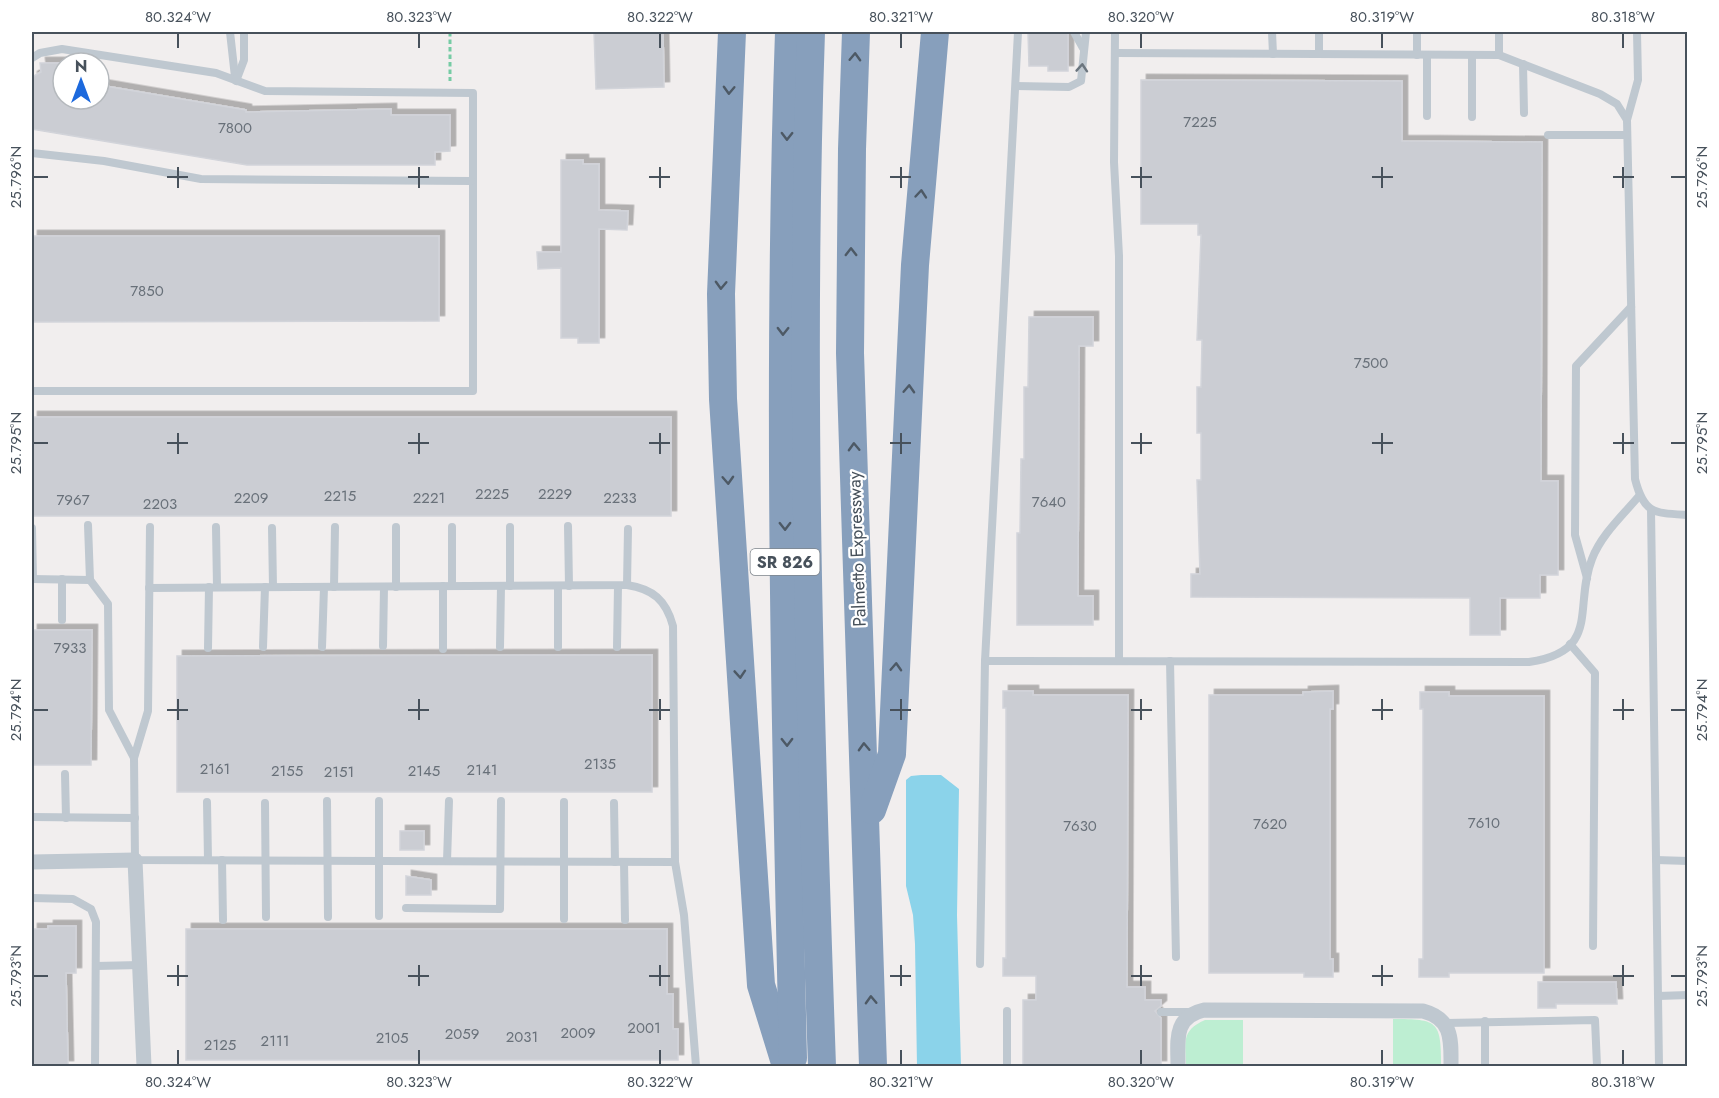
<svg xmlns="http://www.w3.org/2000/svg" width="1719" height="1098" viewBox="0 0 1719 1098" font-family="Jost,sans-serif">
	<defs>
		<filter id="shadow"><feDropShadow dx="5.5" dy="-5.5" stdDeviation="0" flood-color="#0004"/></filter>
	</defs>
	<rect width="100%" height="100%" fill="#f1eeee"/>
	<g fill="#bdeed2">
		<path d="M1393,1019C1438,1019 1441,1021 1441,1066H1393Z"/>
		<path d="M1205,1020H1243V1066H1186C1186,1043 1180,1031 1205,1020Z"/>
	</g>
	<path fill="#8bd3ea" d="M921,775H941L959,789L957,915L961,1066H917L915,944L913,915L906,886V780L911,776Z"/>
	<g fill="#cbcdd3" stroke="#d2d4da" stroke-width="1.5" filter="url(#shadow)">
		<path d="M594,32H663L664,87L596,89Z"/>
		<path d="M1028,32H1068V71H1048V66H1029Z"/>
		<path d="M40,63H63V99H99V85L246,110V112L391,109V115H450V151L435,152V165H247L32,129V77L41,72Z"/>
		<path d="M1141,80L1402,81V141L1542,142L1541,481H1558V575H1540V598H1500V635H1470V598L1191,597V574H1200L1197,480H1201V433H1197V387H1201L1202,340H1197L1201,235H1198V224H1141Z"/>
		<path d="M561,160H583V164H599V210L628,211L627,230L599,229V343H578V338H561V268L538,269L537,252H561Z"/>
		<path d="M32,236H439V321L32,322Z"/>
		<path d="M1029,317H1093V346H1079L1078,596H1093V625H1017V533H1020L1021,459H1024V387H1028Z"/>
		<rect x="32" y="417" width="639" height="99"/>
		<path d="M32,630H92L91,765H32Z"/>
		<path d="M652,655V792H177V656Z"/>
		<path d="M1003,691H1033V695H1128L1127,987H1145V1000H1161V1006L1155,1011L1161,1018V1066H1023V1000H1036V976H1003V958H1006V708H1003Z"/>
		<path d="M1333,691V709H1330V959H1333V977H1304V973H1209V695H1303V692Z"/>
		<path d="M1420,692H1449V696H1544V973H1449V977H1419V959H1423V709H1420Z"/>
		<rect x="400" y="831" width="24" height="19"/>
		<path d="M406,876L431,880V895H406Z"/>
		<path d="M48,926H76V973H66L68,1066H32V929H48Z"/>
		<path d="M186,929H667V994H673V1029H678V1060H186Z"/>
		<path d="M1538,982H1616L1617,1004H1556V1008H1538Z"/>
	</g>
	<g fill="none" stroke-linecap="round" stroke-linejoin="round">
		<path stroke="#76cba4" stroke-width="3" stroke-dasharray="4.5 3" stroke-linecap="butt" d="M450,32V81"/>
		<g stroke="#bfc8d0" stroke-width="8">
			<path d="M230,32L235,77"/>
			<path d="M1074,32L1083,48"/>
			<path d="M1115,32L1114,162L1119,256V661"/>
			<path d="M1272,32L1273,54"/>
			<path d="M1319,32V54"/>
			<path d="M1417,32V55"/>
			<path d="M1116,53L1499,55L1600,94L1617,104L1627,120L1635,479C1644,514 1654,513 1688,515"/>
			<path d="M1427,55V116"/>
			<path d="M1499,55V32"/>
			<path d="M32,58L40,53L62,49L216,73L265,91L473,93V391H32"/>
			<path d="M1523,64L1524,113"/>
			<path d="M236,81L244,60V32"/>
			<path d="M1016,86L1069,87L1081,81L1086,32"/>
			<path d="M1472,117V55"/>
			<path d="M1627,120L1638,80L1637,32"/>
			<path d="M1548,135H1627"/>
			<path d="M32,153L104,161L201,179L471,181"/>
			<path d="M1651,510L1659,1066"/>
			<path d="M88,525L90,580"/>
			<path d="M568,526L569,586"/>
			<path d="M216,527L217,587"/>
			<path d="M452,527V586"/>
			<path d="M510,527V586"/>
			<path d="M32,528L33,579"/>
			<path d="M272,528L273,587"/>
			<path d="M1587,578L1575,535L1576,366L1631,307"/>
			<path d="M32,579L90,580L108,604L109,710L134,758L135,860L675,862"/>
			<path d="M62,579V620"/>
			<path d="M627,585C653,589 666,600 673,626L675,862L684,915L696,1066"/>
			<path d="M443,586V649"/>
			<path d="M558,586V647"/>
			<path d="M334,587L335,527"/>
			<path d="M396,587V527"/>
			<path d="M149,588L627,585L628,529"/>
			<path d="M1570,644L1595,673L1593,946"/>
			<path d="M383,646L384,587"/>
			<path d="M263,647L265,587"/>
			<path d="M322,647L324,587"/>
			<path d="M500,647L501,586"/>
			<path d="M617,647L618,586"/>
			<path d="M208,648L209,587"/>
			<path d="M985,661L1529,662C1602,651 1573,607 1592,559C1601,535 1623,515 1639,496"/>
			<path d="M1170,661L1176,957"/>
			<path d="M134,758L148,711L150,527"/>
			<path d="M65,774L66,818"/>
			<path d="M327,801L328,917"/>
			<path d="M379,801V916"/>
			<path d="M207,802L208,860"/>
			<path d="M564,802V919"/>
			<path d="M265,803L266,917"/>
			<path d="M614,803L615,862"/>
			<path d="M32,817L135,818"/>
			<path d="M222,860L223,920"/>
			<path d="M1656,860L1688,861"/>
			<path d="M447,861L449,801"/>
			<path d="M624,862L625,920"/>
			<path d="M32,898L73,899L91,909L96,922L95,1066"/>
			<path d="M406,908L500,909L501,801"/>
			<path d="M980,964L985,661L1018,32"/>
			<path d="M96,966L140,965"/>
			<path d="M1658,996L1688,995"/>
			<path d="M1161,1012H1192"/>
			<path d="M1485,1021V1066"/>
			<path d="M1446,1023L1595,1020L1597,1066"/>
			<path d="M1007,1066V1011"/>
		</g>
		<g stroke="#bfc8d0" stroke-width="15">
			<path d="M32,862L135,860L144,1066"/>
			<path d="M1178,1066C1178,1041 1173,1017 1204,1010L1423,1011C1453,1019 1451,1040 1451,1066"/>
		</g>
		<g stroke="#879fbc" stroke-width="28">
			<path d="M732,32L721,294L723,399L761,985L786,1066"/>
			<path d="M789,32C777,373 785,716 793,1058"/>
			<path d="M811,32C799,377 810,721 822,1066"/>
			<path d="M856,32L852,149L850,353L873,1066"/>
			<path d="M872,810L892,754L915,265L935,32"/>
		</g>
	</g>
	<defs><path id="oneway-chevron" d="M-2-3.5L2.5 0L-2 3.5" fill="none" stroke-width="1.6" stroke-linecap="round" stroke-linejoin="round" transform="scale(1.5)"/></defs>
	<g stroke="#4d5965">
		<use href="#oneway-chevron" transform="translate(855 57) rotate(-88)"/>
		<use href="#oneway-chevron" transform="translate(729 90) rotate(92)"/>
		<use href="#oneway-chevron" transform="translate(787 136) rotate(91)"/>
		<use href="#oneway-chevron" transform="translate(921 194) rotate(-85)"/>
		<use href="#oneway-chevron" transform="translate(851 252) rotate(-90)"/>
		<use href="#oneway-chevron" transform="translate(721 285) rotate(92)"/>
		<use href="#oneway-chevron" transform="translate(783 331) rotate(91)"/>
		<use href="#oneway-chevron" transform="translate(909 389) rotate(-87)"/>
		<use href="#oneway-chevron" transform="translate(854 447) rotate(-92)"/>
		<use href="#oneway-chevron" transform="translate(728 480) rotate(87)"/>
		<use href="#oneway-chevron" transform="translate(785 526) rotate(89)"/>
		<use href="#oneway-chevron" transform="translate(896 667) rotate(-87)"/>
		<use href="#oneway-chevron" transform="translate(740 674) rotate(86)"/>
		<use href="#oneway-chevron" transform="translate(787 742) rotate(89)"/>
		<use href="#oneway-chevron" transform="translate(864 747) rotate(-92)"/>
		<use href="#oneway-chevron" transform="translate(871 1000) rotate(-92)"/>
	</g>
	<use stroke="#6b757e" href="#oneway-chevron" transform="translate(1082 68) rotate(-86)"/>
	<path fill="none" stroke="#47515b" stroke-width="2" d="M178,33V48M419,33V48M660,33V48M901,33V48M1141,33V48M1382,33V48M1623,33V48M178,167V188M419,167V188M660,167V188M901,167V188M1141,167V188M1382,167V188M1623,167V188M33,177H48M167,177H188M408,177H429M649,177H670M890,177H911M1131,177H1152M1372,177H1393M1613,177H1634M1671,177H1686M178,433V454M419,433V454M660,433V454M901,433V454M1141,433V454M1382,433V454M1623,433V454M33,443H48M167,443H188M408,443H429M649,443H670M890,443H911M1131,443H1152M1372,443H1393M1613,443H1634M1671,443H1686M178,699V720M419,699V720M660,699V720M901,699V720M1141,699V720M1382,699V720M1623,699V720M33,710H48M167,710H188M408,710H429M649,710H670M890,710H911M1131,710H1152M1372,710H1393M1613,710H1634M1671,710H1686M178,965V986M419,965V986M660,965V986M901,965V986M1141,965V986M1382,965V986M1623,965V986M33,976H48M167,976H188M408,976H429M649,976H670M890,976H911M1131,976H1152M1372,976H1393M1613,976H1634M1671,976H1686M178,1050V1065M419,1050V1065M660,1050V1065M901,1050V1065M1141,1050V1065M1382,1050V1065M1623,1050V1065"/>
	<g text-anchor="middle" dominant-baseline="central" stroke-width="4.5" stroke-linejoin="round" paint-order="stroke">
		<g font-size="15" fill="#687079">
			<text x="1200" y="122">7225</text>
			<text x="235" y="128">7800</text>
			<text x="147" y="291">7850</text>
			<text x="1371" y="363">7500</text>
			<text x="492" y="494">2225</text>
			<text x="555" y="494">2229</text>
			<text x="340" y="496">2215</text>
			<text x="251" y="498">2209</text>
			<text x="429" y="498">2221</text>
			<text x="620" y="498">2233</text>
			<text x="73" y="500">7967</text>
			<text x="1049" y="502">7640</text>
			<text x="160" y="504">2203</text>
			<text x="70" y="648">7933</text>
			<text x="600" y="764">2135</text>
			<text x="215" y="769">2161</text>
			<text x="482" y="770">2141</text>
			<text x="287" y="771">2155</text>
			<text x="424" y="771">2145</text>
			<text x="339" y="772">2151</text>
			<text x="1484" y="823">7610</text>
			<text x="1270" y="824">7620</text>
			<text x="1080" y="826">7630</text>
			<text x="644" y="1028">2001</text>
			<text x="578" y="1033">2009</text>
			<text x="462" y="1034">2059</text>
			<text x="522" y="1037">2031</text>
			<text x="392" y="1038">2105</text>
			<text x="275" y="1041">2111</text>
			<text x="220" y="1045">2125</text>
		</g>
		<rect fill="#fff" stroke="#7e858c" stroke-width="1.5" x="750.5" y="549" width="69" height="26" rx="4.5"/>
		<g font-size="16" font-weight="bold" fill="#47515b">
			<text x="785" y="562">SR 826</text>
		</g>
		<g font-size="18" fill="#47515b" stroke="#fff">
			<text transform="translate(857 549) rotate(-92)">Palmetto Expressway</text>
		</g>
	</g>
	<rect width="1719" height="1098" fill="none" stroke="#ffffff" stroke-width="66"/>
	<g transform="translate(81 81)"><circle r="28" fill="#ffffff" stroke="#b5b9bd" stroke-width="1.5"/>
	<path d="M0-4.5L10 22L0 15L-10 22Z" fill="#1c69dd"/>
	<text y="-9" font-size="16" font-weight="bold" text-anchor="middle" fill="#47515b">N</text>
	</g>
	<rect x="33" y="33" width="1653" height="1032" fill="none" stroke="#47515b" stroke-width="2"/>
	<g font-size="15" text-anchor="middle" fill="#47515b">
		<text x="178" y="22">80.324°W</text>
		<text x="419" y="22">80.323°W</text>
		<text x="660" y="22">80.322°W</text>
		<text x="901" y="22">80.321°W</text>
		<text x="1141" y="22">80.320°W</text>
		<text x="1382" y="22">80.319°W</text>
		<text x="1623" y="22">80.318°W</text>
		<text transform="translate(16 177) rotate(-90)" y="5">25.796°N</text>
		<text transform="translate(1702 177) rotate(-90)" y="5">25.796°N</text>
		<text transform="translate(16 443) rotate(-90)" y="5">25.795°N</text>
		<text transform="translate(1702 443) rotate(-90)" y="5">25.795°N</text>
		<text transform="translate(16 710) rotate(-90)" y="5">25.794°N</text>
		<text transform="translate(1702 710) rotate(-90)" y="5">25.794°N</text>
		<text transform="translate(16 976) rotate(-90)" y="5">25.793°N</text>
		<text transform="translate(1702 976) rotate(-90)" y="5">25.793°N</text>
		<text x="178" y="1087">80.324°W</text>
		<text x="419" y="1087">80.323°W</text>
		<text x="660" y="1087">80.322°W</text>
		<text x="901" y="1087">80.321°W</text>
		<text x="1141" y="1087">80.320°W</text>
		<text x="1382" y="1087">80.319°W</text>
		<text x="1623" y="1087">80.318°W</text>
	</g>
</svg>
